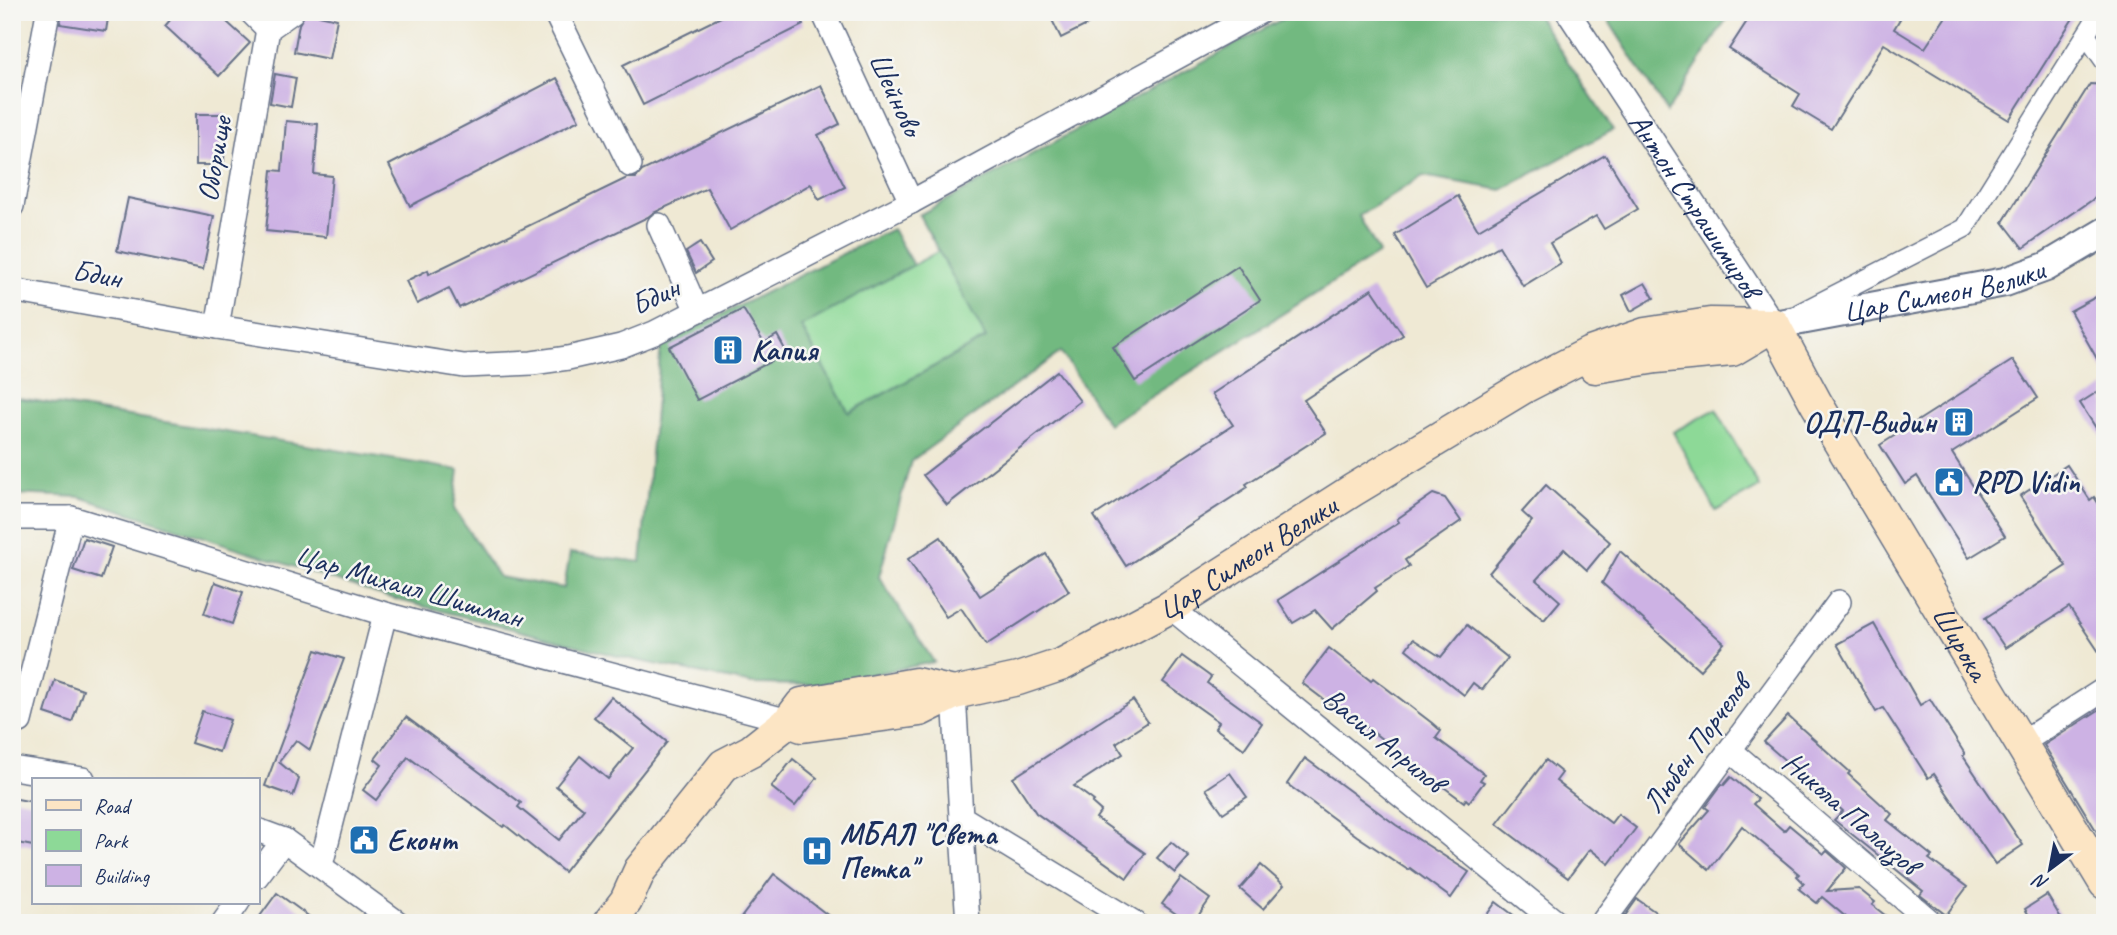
<svg xmlns="http://www.w3.org/2000/svg" width="2117" height="935" viewBox="0 0 2117 935" font-family="Caveat,sans-serif">
	<rect width="100%" height="100%" fill="#f6f6f2"/>
	<filter id="ink" filterUnits="userSpaceOnUse"><feTurbulence type="fractalNoise" baseFrequency=".0143" numOctaves="2"/><feDisplacementMap in="SourceGraphic" scale="14" xChannelSelector="R" yChannelSelector="G"/><feConvolveMatrix kernelMatrix="1 2 1 2 8 2 1 2 1" color-interpolation-filters="sRGB"/></filter>
	<filter id="wash" filterUnits="userSpaceOnUse"><feTurbulence type="fractalNoise" baseFrequency=".00686" numOctaves="4" result="noise"/><feDisplacementMap in="SourceGraphic" scale="28" xChannelSelector="R" yChannelSelector="G"/><feGaussianBlur stdDeviation="1.57" result="paint"/><feColorMatrix in="noise" values="0 0 0 0 0 0 0 0 0 0 0 0 0 0 0 0 0 1.4 0 .05"/><feComposite in="paint" operator="in"/></filter>
	<g filter="url(#wash)">
		<rect width="100%" height="100%" fill="#efe9d4"/>
		<g fill="#8dd997" stroke="#54847a" stroke-width="2">
			<path d="M939,251L987,338L848,413L801,326Z"/>
			<path d="M1716,409L1759,487L1716,511L1673,432Z"/>
		</g>
		<g fill="#72b980" stroke="#46746f" stroke-width="2">
			<path d="M1295,12H1535L1613,130L1502,190L1423,176L1359,216L1379,253L1108,424L1061,352L911,461L879,577L934,662L819,685L752,684L621,657L387,597L80,497L12,494V397L459,470L454,509L499,577L564,588L570,553L641,562L661,345L892,229L913,265L801,327L849,413L986,338L919,215Z"/>
			<path d="M1603,12H1731L1667,112Z"/>
		</g>
		<g id="blocks">
			<g fill="#cdb2e4">
				<path d="M62,12H109L106,31L60,24Z"/>
				<path d="M177,12H216L250,43L219,76L165,26Z"/>
				<path d="M306,12L337,19L329,59L294,52L299,24Z"/>
				<path d="M731,12H797L803,25L643,105L623,65Z"/>
				<path d="M1048,12H1113L1061,38Z"/>
				<path d="M1753,12H1904L1894,29L1925,48L1949,12H2077L2009,120L1884,44L1831,129L1793,106L1800,94L1729,49Z"/>
				<path d="M275,74L296,78L291,107L270,103Z"/>
				<path d="M557,78L579,120L410,206L389,165Z"/>
				<path d="M2090,84L2105,85V191L2023,248L2003,222Z"/>
				<path d="M821,85L840,124L818,135L845,187L819,200L811,184L730,230L707,188L653,213L648,217L459,308L449,288L417,304L406,281L428,270L429,274L627,178H636L642,171Z"/>
				<path d="M196,114H225L224,165H196Z"/>
				<path d="M286,121L318,124L314,174L332,176L326,237L266,231L272,170L282,171Z"/>
				<path d="M1605,155L1638,209L1604,229L1596,216L1550,243L1561,263L1523,286L1499,246L1426,288L1395,235L1458,196L1478,230Z"/>
				<path d="M128,198L214,216L203,269L117,251Z"/>
				<path d="M700,243L712,262L696,273L686,252Z"/>
				<path d="M1238,266L1260,300L1135,381L1113,347Z"/>
				<path d="M1645,283L1654,298L1631,311L1623,295Z"/>
				<path d="M1372,289L1403,335L1304,400L1326,433L1246,484L1248,487L1126,566L1094,516L1233,425L1212,394Z"/>
				<path d="M2105,292V373L2070,311Z"/>
				<path d="M743,309L764,343L777,335L787,353L697,400L669,347Z"/>
				<path d="M2013,360L2038,398L1952,453L2005,536L1969,558L1917,476L1905,484L1880,445Z"/>
				<path d="M1057,371L1080,401L947,505L923,475Z"/>
				<path d="M2105,387V442L2080,403Z"/>
				<path d="M2067,465L2090,500L2094,497L2105,513V661L2069,607L2005,648L1985,618L2066,566L2020,496Z"/>
				<path d="M1546,485L1610,542L1587,570L1564,549L1536,580L1560,601L1544,620L1489,573L1532,521L1522,512Z"/>
				<path d="M1433,494L1445,498L1461,521L1405,560L1409,566L1375,588L1377,591L1332,629L1315,610L1293,623L1278,600L1399,522L1397,519Z"/>
				<path d="M941,537L980,596L1046,554L1069,591L986,645L961,608L946,617L908,559Z"/>
				<path d="M84,538L112,547L101,579L73,570Z"/>
				<path d="M1620,551L1724,643L1700,670L1602,583Z"/>
				<path d="M215,582L243,592L232,624L204,614Z"/>
				<path d="M1874,624L1920,705L1930,699L1965,754L1963,756L2023,845L1995,864L1934,774L1928,778L1883,708L1876,712L1837,644Z"/>
				<path d="M1467,625L1508,658L1482,690L1473,683L1464,695L1406,649L1413,639L1441,657Z"/>
				<path d="M1329,648L1371,681L1373,678L1432,723L1441,731L1436,738L1484,774L1480,780L1484,782L1469,802L1466,799L1464,802L1441,785L1438,788L1425,778L1428,774L1333,702L1331,705L1302,683Z"/>
				<path d="M316,650L344,659L310,750L296,740L279,762L299,779L293,796L265,786Z"/>
				<path d="M1182,656L1211,677L1207,683L1262,723L1244,749L1215,728L1219,722L1163,682Z"/>
				<path d="M55,680L83,690L72,722L45,713Z"/>
				<path d="M611,697L667,742L564,872L505,825L503,827L408,757L376,800L363,790L382,765L375,759L406,717L521,803L518,807L559,840L584,809L556,786L580,756L608,779L633,748L594,717Z"/>
				<path d="M1133,700L1148,722L1116,743L1123,754L1074,786L1094,801L1092,803L1101,811L1096,818L1145,853L1127,878L1036,813L1013,778Z"/>
				<path d="M2105,706V845L2044,745Z"/>
				<path d="M202,711L230,720L219,752L191,743Z"/>
				<path d="M1788,716L1850,772L1848,774L1892,814L1887,820L1932,856L1929,859L1967,887L1946,915L1920,895L1923,891L1834,820L1843,811L1764,742Z"/>
				<path d="M1305,758L1396,825L1469,872L1451,898L1410,868L1408,870L1357,836L1287,784Z"/>
				<path d="M793,759L817,778L795,806L771,787Z"/>
				<path d="M1546,760L1562,773L1556,781L1611,823L1618,814L1636,828L1609,864L1590,849L1568,878L1497,824Z"/>
				<path d="M1230,773L1247,797L1223,813L1206,789Z"/>
				<path d="M1731,777L1758,799L1753,804L1784,831L1789,825L1824,854L1827,851L1846,868L1827,891L1859,889L1875,902L1872,905L1895,923H1853L1822,897L1817,903L1799,889L1804,883L1797,876L1799,874L1742,826L1709,870L1679,844L1709,810L1705,807L1722,784L1724,785Z"/>
				<path d="M12,798L33,802V846L12,842Z"/>
				<path d="M1171,842L1189,857L1175,873L1157,858Z"/>
				<path d="M1261,865L1284,885L1263,909L1240,889Z"/>
				<path d="M774,874L838,923H737Z"/>
				<path d="M1181,878L1210,899L1193,923H1189L1162,904Z"/>
				<path d="M277,893L318,923H255Z"/>
				<path d="M2047,895L2064,923H2034L2025,909Z"/>
				<path d="M1637,899L1671,923H1620Z"/>
				<path d="M1496,902L1524,923H1481Z"/>
			</g>
		</g>
	</g>
	<g filter="url(#ink)">
		<use href="#blocks" fill-opacity="0" stroke="#657087" stroke-width="2"/>
		<g fill="none" stroke-linecap="round" stroke-linejoin="round">
			<g stroke="#657087" stroke-width="21">
				<g id="pedestrian">
					<path d="M2086,35L2105,62"/>
					<path d="M1799,313L1965,228L2100,12"/>
				</g>
			</g>
			<g stroke="#657087" stroke-width="26">
				<g id="minor">
					<path d="M251,12L268,29"/>
					<path d="M555,12L630,165"/>
					<path d="M823,12L911,202"/>
					<path id="s1" d="M1568,12L1774,325"/>
					<path d="M12,206L48,12"/>
					<path d="M659,225L697,311"/>
					<path d="M12,290L217,327L464,366L532,363L568,358L621,346L654,333L911,202L1260,12"/>
					<path d="M217,327L268,29L292,12"/>
					<path d="M12,518H71L385,614L789,721"/>
					<path d="M1170,607L1557,923"/>
					<path d="M954,693L961,817L1135,923"/>
					<path d="M20,721L71,518"/>
					<path d="M2021,743L2105,689"/>
					<path d="M1730,750L1932,923"/>
					<path d="M12,768L83,779"/>
					<path d="M961,817L968,923"/>
					<path d="M257,830L284,840L398,923"/>
					<path d="M321,865L385,614"/>
					<path d="M257,876L284,840"/>
					<path d="M223,923L238,902"/>
					<path d="M1602,923L1839,602"/>
				</g>
			</g>
			<g stroke="#657087" stroke-width="32">
				<g id="tertiary">
					<path id="s2" d="M1774,325L2005,282L2046,267L2105,232"/>
				</g>
			</g>
			<g stroke="#657087" stroke-width="35">
				<g id="secondary">
					<path id="s3" d="M1774,325L1816,403L2105,883"/>
					<path d="M1595,367L1656,357L1732,350L1774,325"/>
					<path id="s4" d="M789,721L802,726L920,710L954,693L1018,679L1063,664L1170,607L1353,490L1524,387L1590,353L1645,334L1710,324L1774,325"/>
					<path d="M609,923L626,901L640,870L724,765L751,751L789,721L802,704L916,684L954,693"/>
				</g>
			</g>
			<use href="#pedestrian" stroke="#fff" stroke-width="18"/>
			<use href="#minor" stroke="#fff" stroke-width="23"/>
			<use href="#tertiary" stroke="#fff" stroke-width="28"/>
			<use href="#secondary" stroke="#fce5c4" stroke-width="32"/>
		</g>
	</g>
	<defs>
		<g id="building-square" transform="scale(1.575)"><rect x="-9" y="-9" width="18" height="18" rx="4" fill="#1f6fb2" stroke="#f6f6f2"/><path d="M-4-6H4V6H1V3H-1V6H-4ZM-2.5-4.3h1.7v1.8h-1.7ZM.8-4.3h1.7v1.8H.8ZM-2.5-1h1.7V.8h-1.7ZM.8-1h1.7V.8H.8Z" fill="#fff"/></g>
		<g id="civic-square" transform="scale(1.575)"><rect x="-9" y="-9" width="18" height="18" rx="4" fill="#1f6fb2" stroke="#f6f6f2"/><path d="M-.6-6.5H3V-4.5H.6V-3L4-1V1h2V6H-6V1h2V-1L-.6-3ZM-1.2 2.5V6h2.4V2.5Z" fill="#fff"/></g>
		<g id="hospital-square" transform="scale(1.575)"><rect x="-9" y="-9" width="18" height="18" rx="4" fill="#1f6fb2" stroke="#f6f6f2"/><path d="M-5-5h3v3.5h4V-5h3V5h-3V1.5h-4V5h-3Z" fill="#fff"/></g>
	</defs>
	<g fill-rule="evenodd">
		<use href="#building-square" x="728" y="350"/>
		<use href="#building-square" x="1959" y="422"/>
		<use href="#civic-square" x="1949" y="482"/>
		<use href="#civic-square" x="364" y="840"/>
		<use href="#hospital-square" x="817" y="851"/>
	</g>
	<g text-anchor="middle" dominant-baseline="central" stroke-width="5" stroke-linejoin="round" paint-order="stroke">
		<g font-size="30" fill="#1b2f5e" stroke="#f6f6f2">
			<text transform="translate(896 94) rotate(65)">Шейново</text>
			<text transform="translate(214 159) rotate(-80)">Оборище</text>
			<text stroke="none"><textPath href="#s1" startOffset="231">Антон Страшимиров</textPath></text>
			<text transform="translate(97 274) rotate(10)">Бдин</text>
			<text stroke="none"><textPath href="#s2" startOffset="173">Цар Симеон Велики</textPath></text>
			<text transform="translate(655 296) rotate(-25)">Бдин</text>
			<text stroke="none"><textPath href="#s4" startOffset="497">Цар Симеон Велики</textPath></text>
			<text transform="translate(409 586) rotate(16)">Цар Михаил Шишман</text>
			<text stroke="none"><textPath href="#s3" startOffset="369">Широка</textPath></text>
			<text transform="translate(1384 740) rotate(39)">Васил Априлов</text>
			<text transform="translate(1696 744) rotate(-54)">Любен Порчелов</text>
			<text transform="translate(1851 813) rotate(41)">Никола Палаузов</text>
		</g>
		<g font-size="30" font-weight="bold" fill="#1b2f5e" stroke="#f6f6f2" text-anchor="start">
			<text x="751" y="350">Капия</text>
			<text x="1936" y="422" text-anchor="end">ОДП-Видин</text>
			<text x="1972" y="482">RPD Vidin</text>
			<text x="840" y="834">МБАЛ "Света<tspan x="840" dy="34">Петка"</tspan></text>
			<text x="387" y="840">Еконт</text>
		</g>
	</g>
	<rect width="2117" height="935" fill="none" stroke="#f6f6f2" stroke-width="42"/>
	<rect x="32" y="778" width="228" height="126" fill="#f6f6f2" stroke="#9ea6b7" stroke-width="2"/>
	<rect x="46" y="800" width="35" height="10" fill="#fce5c4" stroke="#9ea6b7" stroke-width="2"/>
	<text x="94" y="813" font-size="21" fill="#1b2f5e">Road</text>
	<rect x="46" y="830" width="35" height="21" fill="#8dd997" stroke="#9ea6b7" stroke-width="2"/>
	<text x="94" y="848" font-size="21" fill="#1b2f5e">Park</text>
	<rect x="46" y="865" width="35" height="21" fill="#cdb2e4" stroke="#9ea6b7" stroke-width="2"/>
	<text x="94" y="883" font-size="21" fill="#1b2f5e">Building</text>
	<g transform="translate(2050 869) rotate(212)" stroke="#f6f6f2" stroke-width="5" paint-order="stroke">
	<path d="M0-5L12 26L0 18L-12 26Z" fill="#1b2f5e"/>
	<text y="-10" font-size="19" font-weight="bold" text-anchor="middle" fill="#1b2f5e">N</text>
	</g>
</svg>
